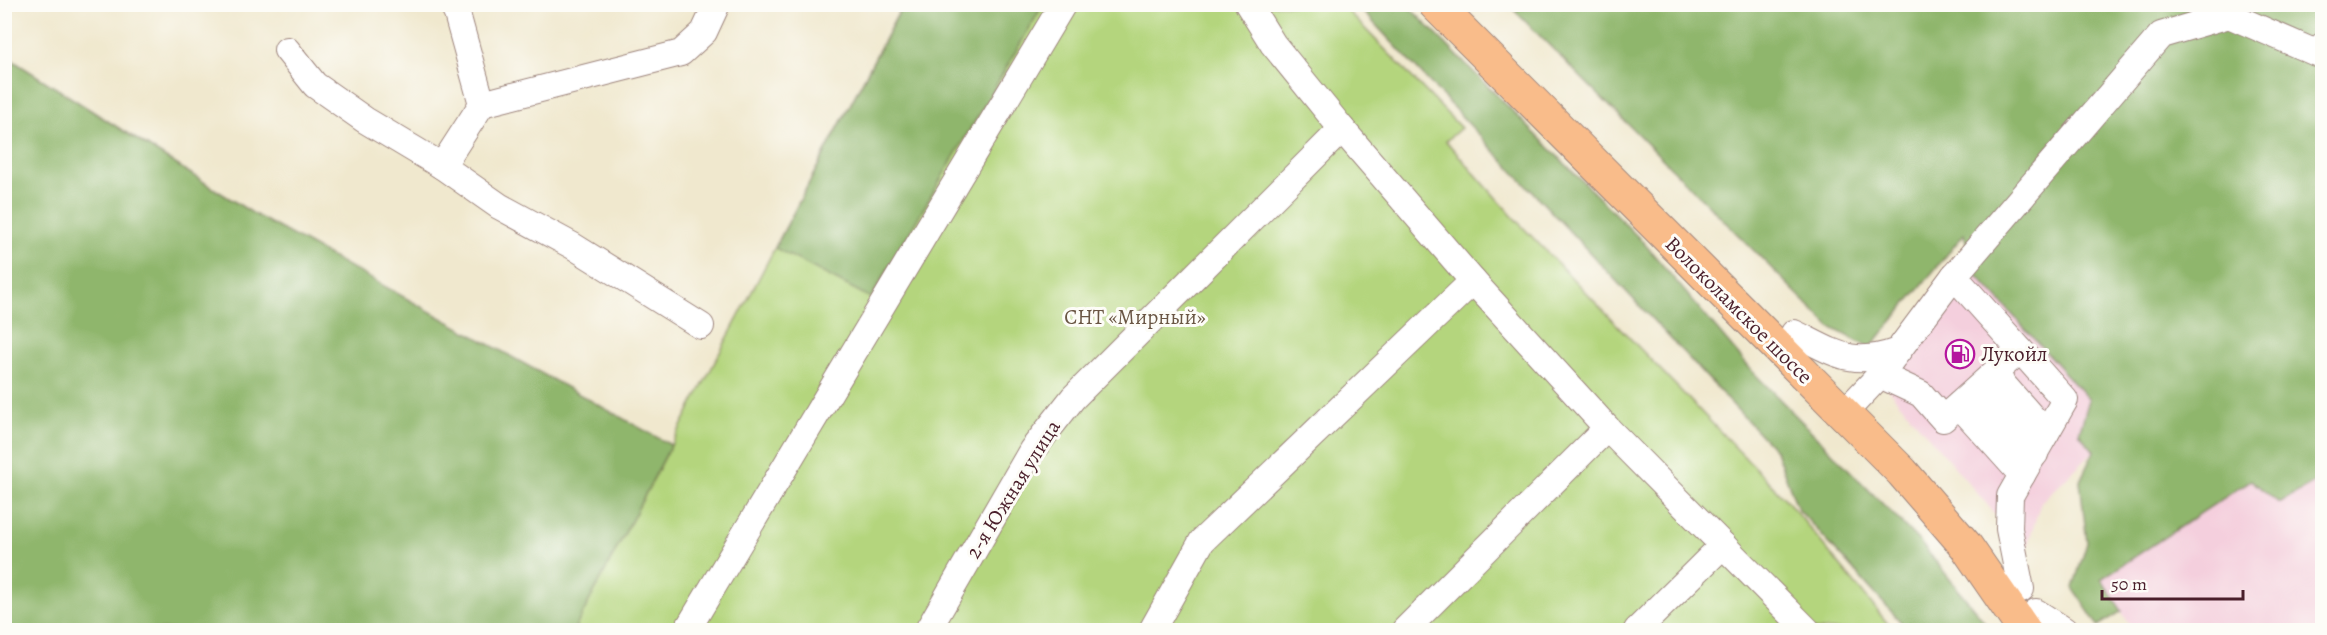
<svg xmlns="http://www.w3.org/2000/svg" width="2327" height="635" viewBox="0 0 2327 635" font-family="Alegreya,serif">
	<rect width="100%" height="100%" fill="#fdfcf7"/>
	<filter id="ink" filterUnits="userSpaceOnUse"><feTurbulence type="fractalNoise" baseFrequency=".0167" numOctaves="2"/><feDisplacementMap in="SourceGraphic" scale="12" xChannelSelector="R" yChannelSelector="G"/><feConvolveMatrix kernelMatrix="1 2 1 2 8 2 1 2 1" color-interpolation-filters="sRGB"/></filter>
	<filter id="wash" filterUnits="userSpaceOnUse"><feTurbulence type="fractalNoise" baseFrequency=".008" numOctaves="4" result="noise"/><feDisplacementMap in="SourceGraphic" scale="24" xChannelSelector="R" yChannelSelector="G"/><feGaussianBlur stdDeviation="1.35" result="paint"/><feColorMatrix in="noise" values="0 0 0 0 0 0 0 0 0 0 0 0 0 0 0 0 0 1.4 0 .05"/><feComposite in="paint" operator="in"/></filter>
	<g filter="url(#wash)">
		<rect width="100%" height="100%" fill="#f0e8ce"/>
		<g fill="#f4cfdd">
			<path d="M1974,272L2089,400L2079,433L2094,451L2041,502L2026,550L1885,386Z"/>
			<path d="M2322,478V630H2133L2101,579L2251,480L2279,503Z"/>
		</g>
		<path fill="#b4d57d" stroke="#7f7a54" stroke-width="1.5" d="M903,4L1342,5L1461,128L1446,141L1515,219L1789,503L1893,630H574Z"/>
		<g fill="#8fb66c" stroke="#6c6a4c" stroke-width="1.5">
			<path d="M903,5H1043L871,298L775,248Z"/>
			<path d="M1357,5H1407L1643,242L1752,371L1920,542L1991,630H1908L1798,509L1776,451Z"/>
			<path d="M1509,5H2322V478L2279,503L2251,480L2101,579L2122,611L2098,626L2073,588L2087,543L2080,481L2094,451L2079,433L2089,400L1974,272L1964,234L1870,348L1830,327Z"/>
			<path d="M4,55L254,214L671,445L574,630H5Z"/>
		</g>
	</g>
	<g filter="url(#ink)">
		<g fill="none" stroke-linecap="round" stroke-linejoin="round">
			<g stroke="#9d847c" stroke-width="28">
				<g id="minor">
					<path d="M452,4L457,14L482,104L681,53L704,32L717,4"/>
					<path d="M1248,4L1273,44L1342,129L1473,281L1607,428L1807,630"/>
					<path d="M287,50L315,85L365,120L442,166"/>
					<path d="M482,104L442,166L499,206L573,246L701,326"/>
					<path d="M1954,276L2065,400L2010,496L2009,529L2021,589"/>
					<path d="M1794,333C1835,353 1852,368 1898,351"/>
					<path d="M1994,374L2046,433"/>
					<path d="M1880,375L1921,394L1943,419L2020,350"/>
					<path d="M1977,389L2035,454"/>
					<path d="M1959,405L2022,475"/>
					<path d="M1843,414L1880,375L1954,276L2161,35L2229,15L2316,53L2322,46"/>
					<path d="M2036,612L2064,630"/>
					<path d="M687,630L1063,4"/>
					<path d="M928,630L1032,450L1073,398L1342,129"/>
					<path d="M1152,630L1202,541L1473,281"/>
					<path d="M1405,630L1607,428"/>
					<path d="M1637,630L1723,545"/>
				</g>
			</g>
			<g stroke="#9d847c" stroke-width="35">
				<path id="major" d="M1435,4L1902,472L1966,546L2024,630"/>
			</g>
			<use href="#minor" stroke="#fff" stroke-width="26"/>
			<use href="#major" stroke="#f9bc8a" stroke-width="33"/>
		</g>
	</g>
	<defs>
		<g id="fuel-ring" transform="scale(1.5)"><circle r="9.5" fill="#fdfcf7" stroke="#b5179e" stroke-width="1.5"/><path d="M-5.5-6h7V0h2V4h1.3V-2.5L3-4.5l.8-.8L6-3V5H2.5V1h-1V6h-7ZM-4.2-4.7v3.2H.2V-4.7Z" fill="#b5179e"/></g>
	</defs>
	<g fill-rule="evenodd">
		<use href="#fuel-ring" x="1960" y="354"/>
	</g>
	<g text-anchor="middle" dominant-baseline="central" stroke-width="6" stroke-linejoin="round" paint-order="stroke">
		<g font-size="21" fill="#4a1f2b" stroke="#fdfcf7">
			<text transform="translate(1739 310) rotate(45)">Волоколамское шоссе</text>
			<text transform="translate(1013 489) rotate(-58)">2-я Южная улица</text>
		</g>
		<g font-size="21" fill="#6a5644" stroke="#fdfcf7">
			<text x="1135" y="317">СНТ «Мирный»</text>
		</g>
		<g font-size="21" fill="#4a1f2b" stroke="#fdfcf7" text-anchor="start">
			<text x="1981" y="354">Лукойл</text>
		</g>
	</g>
	<rect width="2327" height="635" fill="none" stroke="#fdfcf7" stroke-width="24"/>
	<path d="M2102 590v9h141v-9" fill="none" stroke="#4a1f2b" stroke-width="3"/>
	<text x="2111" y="590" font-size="18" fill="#4a1f2b" stroke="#fdfcf7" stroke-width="4.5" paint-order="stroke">50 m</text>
</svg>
